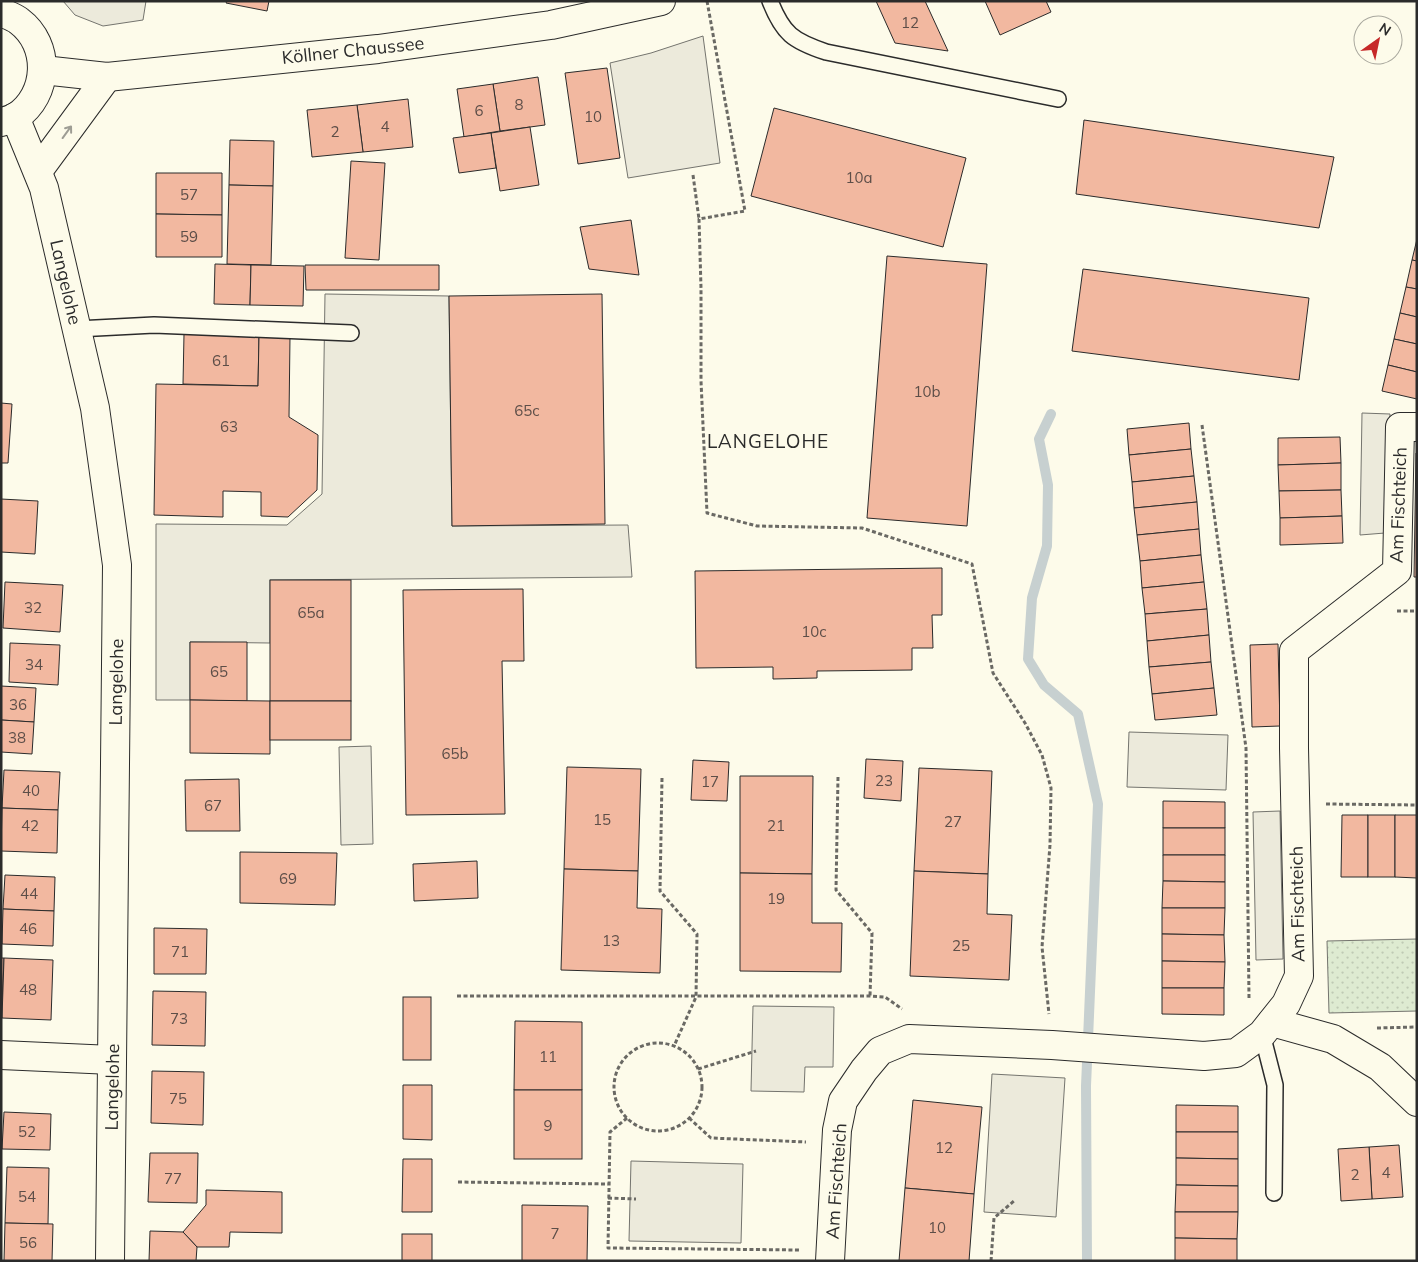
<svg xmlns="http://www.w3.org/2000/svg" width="1418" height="1262" viewBox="0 0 1418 1262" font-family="Mulish,sans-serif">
	<defs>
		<pattern id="park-dots" width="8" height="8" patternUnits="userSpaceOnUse" patternTransform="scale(1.25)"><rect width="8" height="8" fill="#deebd1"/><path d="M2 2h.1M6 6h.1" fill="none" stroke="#bfcab4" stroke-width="1.8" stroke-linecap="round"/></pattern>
	</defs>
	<rect width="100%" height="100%" fill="#fdfbea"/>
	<path fill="url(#park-dots)" stroke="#74746e" d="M1417,939V1011L1329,1013L1327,941Z"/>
	<g fill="#eceadb" stroke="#74746e">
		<path d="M63,1H146L143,20L103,26L75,15Z"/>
		<path d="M703,36L720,163L628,178L610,63L651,53Z"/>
		<path d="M325,294L449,296L452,526L628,525L632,577L270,580V643L190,642V700H156V524L287,525L322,494Z"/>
		<path d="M1362,413L1390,414L1385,533L1360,535Z"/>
		<path d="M1129,732L1228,735L1226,790L1127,787Z"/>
		<path d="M371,746L373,844L341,845L339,747Z"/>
		<path d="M1280,811L1283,959L1256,960L1253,812Z"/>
		<path d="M753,1006L834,1007L833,1067H805L804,1092L751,1091Z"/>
		<path d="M992,1074L1065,1078L1056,1217L984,1212Z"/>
		<path d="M631,1161L743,1164L741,1243L629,1241Z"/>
	</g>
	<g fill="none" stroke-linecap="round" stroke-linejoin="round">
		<path stroke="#c7d0d0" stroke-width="10" d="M1051,414L1039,439L1048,485L1047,546L1032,598L1028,659L1044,685L1078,714L1098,804L1086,1086L1087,1261"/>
	</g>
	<g fill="#f2b8a0" stroke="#2b2b2b">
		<path d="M227,1H269L267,11L226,3Z"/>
		<path d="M876,1H925L948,51L895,43Z"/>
		<path d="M985,1H1046L1051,12L1000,35Z"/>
		<path d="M607,68L620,158L578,164L565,73Z"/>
		<path d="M538,77L545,125L500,131L493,84Z"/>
		<path d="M493,84L500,131L464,137L457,89Z"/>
		<path d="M408,99L413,147L363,152L357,105Z"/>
		<path d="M357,105L363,152L312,157L307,110Z"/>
		<path d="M774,108L966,158L943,247L751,196Z"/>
		<path d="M1084,120L1334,157L1319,228L1076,194Z"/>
		<path d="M530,127L539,185L500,191L491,133Z"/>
		<path d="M491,133L496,168L459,173L453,138Z"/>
		<path d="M230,140L274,141L273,186L229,185Z"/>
		<path d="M351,161L385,163L379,260L345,258Z"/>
		<path d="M156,173H222V215L156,214Z"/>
		<path d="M229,185L273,186L271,265L227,264Z"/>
		<path d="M156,214L222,215V257H156Z"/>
		<path d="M631,220L639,275L589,269L580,227Z"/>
		<path d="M1417,239V261L1412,260Z"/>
		<path d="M887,256L987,264L967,526L867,518Z"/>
		<path d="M1412,260L1417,261V289L1406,287Z"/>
		<path d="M215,264L251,265L250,305L214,304Z"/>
		<path d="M251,265L304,266L303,306L250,305Z"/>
		<path d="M305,265H439V290H306Z"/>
		<path d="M1083,269L1309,298L1299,380L1072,351Z"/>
		<path d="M1406,287L1417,289V317L1400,313Z"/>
		<path d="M602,294L605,524L452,526L449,296Z"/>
		<path d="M1400,313L1417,317V344L1394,339Z"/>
		<path d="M184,334L259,336L258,386L183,384Z"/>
		<path d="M259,336L290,337L289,417L318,435L317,490L288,517L261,516V492L223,491V517L154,515L156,384L258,386Z"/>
		<path d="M1394,339L1417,344V372L1388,365Z"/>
		<path d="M1388,365L1417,372V399L1382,391Z"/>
		<path d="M1,403L12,404L8,463H1Z"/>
		<path d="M1189,423L1191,449L1129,455L1127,429Z"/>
		<path d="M1340,437L1341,463L1278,465V438Z"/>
		<path d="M1191,449L1194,476L1132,482L1129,455Z"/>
		<path d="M1416,453H1417V577H1414Z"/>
		<path d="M1341,463V490L1279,491L1278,465Z"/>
		<path d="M1194,476L1197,502L1134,508L1132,482Z"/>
		<path d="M1341,490L1342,516L1280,518L1279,491Z"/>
		<path d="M1,499L38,501L35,554L1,552Z"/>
		<path d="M1197,502L1199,529L1137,535L1134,508Z"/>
		<path d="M1342,516L1343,543L1280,545V518Z"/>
		<path d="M1199,529L1201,555L1140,561L1137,535Z"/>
		<path d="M1201,555L1204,582L1142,588L1140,561Z"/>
		<path d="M942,568V615H932L933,648H912V670L817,671V678L773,679V667L696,668L695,571Z"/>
		<rect x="270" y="580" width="81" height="121"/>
		<path d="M5,582L63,585L60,632L3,628Z"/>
		<path d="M1204,582L1207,609L1145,614L1142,588Z"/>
		<path d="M523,589L524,661H502L505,814L406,815L403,590Z"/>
		<path d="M1207,609L1209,635L1147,641L1145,614Z"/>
		<path d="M1209,635L1211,662L1149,667L1147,641Z"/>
		<path d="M190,642H247V701L190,700Z"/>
		<path d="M10,643L60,645L58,685L9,682Z"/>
		<path d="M1278,644L1280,726L1252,727L1250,645Z"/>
		<path d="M1211,662L1214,688L1152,694L1149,667Z"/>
		<path d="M1,686L36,688L34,722L1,720Z"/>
		<path d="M1214,688L1217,715L1155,720L1152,694Z"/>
		<path d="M190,700L270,701V754L190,753Z"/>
		<rect x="270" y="701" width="81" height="39"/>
		<path d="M1,720L34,722L32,754L1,752Z"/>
		<path d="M866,759L903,761L901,801L864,798Z"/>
		<path d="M693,760L729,762L727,801L691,800Z"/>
		<path d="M567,767L641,769L638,871L564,869Z"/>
		<path d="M919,768L992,771L988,874L914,871Z"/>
		<path d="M4,770L60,772L58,810L2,808Z"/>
		<path d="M740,776H813L812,874L740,873Z"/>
		<path d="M239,779L240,831H186L185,780Z"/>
		<path d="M1163,801L1225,802V828H1163Z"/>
		<path d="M2,808L58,810L57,853L1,851Z"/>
		<path d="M1342,815H1368V877H1341Z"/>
		<rect x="1368" y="815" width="27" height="62"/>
		<path d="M1395,815H1417V878L1395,877Z"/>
		<rect x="1163" y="828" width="62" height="27"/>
		<path d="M240,852L337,853L335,905L240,903Z"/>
		<path d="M1163,855H1225V882L1163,881Z"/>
		<path d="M477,861L478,898L414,901L413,864Z"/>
		<path d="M564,869L638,871L637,908L662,909L660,973L561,970Z"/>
		<path d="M914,871L988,874L987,914L1012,915L1009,980L910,976Z"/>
		<path d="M740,873L812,874V923H842L841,972L740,971Z"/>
		<path d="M5,875L55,877L54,911L3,909Z"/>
		<path d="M1163,881L1225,882V908H1162Z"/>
		<path d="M1162,908H1225L1224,935L1162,934Z"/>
		<path d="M3,909L54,911L53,946L2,944Z"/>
		<path d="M154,928L207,929L206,974H154Z"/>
		<path d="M1162,934L1224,935L1225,962L1162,961Z"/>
		<path d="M1,958H4L2,1005H1Z"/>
		<path d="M4,958L53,960L51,1020L2,1018Z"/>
		<path d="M1162,961L1225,962L1224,988H1162Z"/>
		<path d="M1162,988H1224V1015L1162,1014Z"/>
		<path d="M153,991L206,992L205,1046L152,1045Z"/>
		<rect x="403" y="997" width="28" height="63"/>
		<path d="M515,1021L582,1022V1090H514Z"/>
		<path d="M152,1071L204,1072L203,1125L151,1123Z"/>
		<path d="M403,1085H432V1140L403,1139Z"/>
		<rect x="514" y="1090" width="68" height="69"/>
		<path d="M913,1100L982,1107L974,1194L905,1188Z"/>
		<path d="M1176,1105L1238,1106V1132H1176Z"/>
		<path d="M4,1112L51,1114L50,1150L2,1149Z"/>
		<path d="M1176,1132H1238V1159L1176,1158Z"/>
		<path d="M1399,1145L1403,1197L1372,1199L1369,1147Z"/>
		<path d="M1369,1147L1372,1199L1341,1201L1338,1149Z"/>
		<path d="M150,1153H198L197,1203L148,1202Z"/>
		<path d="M1176,1158L1238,1159V1186L1176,1185Z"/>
		<path d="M403,1159H432V1212H402Z"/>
		<path d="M7,1167L49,1168L48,1224L5,1223Z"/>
		<path d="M1176,1185L1238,1186V1212H1175Z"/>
		<path d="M905,1188L974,1194L969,1261H899Z"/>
		<path d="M206,1190L282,1192V1233L230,1232L229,1247H197L183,1232L206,1205Z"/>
		<path d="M522,1205L588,1206L587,1261H522Z"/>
		<path d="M1175,1212H1238L1237,1239L1175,1238Z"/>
		<path d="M5,1223L53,1224L52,1261H4Z"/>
		<path d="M150,1231L183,1232L197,1247L196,1261H149Z"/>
		<rect x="402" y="1234" width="30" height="27"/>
		<path d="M1175,1238L1237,1239V1261H1175Z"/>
	</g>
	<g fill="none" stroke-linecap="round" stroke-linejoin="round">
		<g stroke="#2b2b2b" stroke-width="18">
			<g id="service">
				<path d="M770,1C783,34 793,41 826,52L1058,99"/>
				<path d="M77,329L154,325L351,333"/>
				<path d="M1262,1034L1275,1085L1274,1193"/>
			</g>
		</g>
		<g stroke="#2b2b2b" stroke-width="30">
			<g id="minor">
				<path d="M1272,1022L1333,1039L1380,1067L1417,1102"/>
				<path d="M1,1055L112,1060"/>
				<path d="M830,1261L837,1130L843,1101L864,1070L880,1051L909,1039L1052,1045L1204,1056L1236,1053L1262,1034L1286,1004L1299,976L1294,748V651L1397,571L1400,427H1417"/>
			</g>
		</g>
		<g stroke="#2b2b2b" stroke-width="30">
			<g id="tertiary">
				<path d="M1,12C7,15 14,17 19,21C51,45 49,95 16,117C12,119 6,121 1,122"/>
				<path d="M43,70L107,77L378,49L551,25L661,1"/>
				<path d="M15,117L44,188L95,408L117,565L110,1261"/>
				<path d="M38,171L107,77"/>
			</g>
		</g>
		<g stroke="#6a6964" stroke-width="3" stroke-dasharray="4 2.5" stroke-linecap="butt">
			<path d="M707,1L745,211L699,219L701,288V381L707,513L757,526L862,528L972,564L993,673L1025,723L1042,755L1051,788L1050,845L1042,947L1049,1014"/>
			<path d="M693,175L699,219"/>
			<path d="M1202,425L1246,748L1249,998"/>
			<path d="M1397,611H1417"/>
			<path d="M838,777L836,890L872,933L870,996"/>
			<path d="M662,778L660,891L697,934L696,997L674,1046"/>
			<path d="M1326,804L1417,805"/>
			<path d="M457,996H870L885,997L902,1009"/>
			<path d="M1377,1028L1417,1027"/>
			<circle cx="658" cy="1087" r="44"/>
			<path d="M698,1069L756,1051"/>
			<path d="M627,1118L610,1132L608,1248L800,1250"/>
			<path d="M689,1118L711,1138L806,1142"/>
			<path d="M458,1182L608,1184"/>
			<path d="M608,1198L636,1199"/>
			<path d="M991,1261L994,1218L1014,1201"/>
		</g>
		<use href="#service" stroke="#fdfbea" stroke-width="15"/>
		<use href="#minor" stroke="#fdfbea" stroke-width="28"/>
		<use href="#tertiary" stroke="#fdfbea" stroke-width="28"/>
	</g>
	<defs><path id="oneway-shaft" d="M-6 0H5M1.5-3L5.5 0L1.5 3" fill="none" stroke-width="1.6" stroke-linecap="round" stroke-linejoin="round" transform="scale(1.25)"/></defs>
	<use stroke="#9e9d94" href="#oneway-shaft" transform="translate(67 132) rotate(-54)"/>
	<g text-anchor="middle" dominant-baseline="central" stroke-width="4" stroke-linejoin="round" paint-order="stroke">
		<g font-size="15" fill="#5d4e48">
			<text x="910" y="22">12</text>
			<text x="519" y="104">8</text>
			<text x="479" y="110">6</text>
			<text x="593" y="116">10</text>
			<text x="385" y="126">4</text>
			<text x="335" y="131">2</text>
			<text x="859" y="177">10a</text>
			<text x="189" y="194">57</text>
			<text x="189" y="236">59</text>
			<text x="221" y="360">61</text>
			<text x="927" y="391">10b</text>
			<text x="527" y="410">65c</text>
			<text x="229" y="426">63</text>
			<text x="33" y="607">32</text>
			<text x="311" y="612">65a</text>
			<text x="814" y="631">10c</text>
			<text x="34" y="664">34</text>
			<text x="219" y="671">65</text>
			<text x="18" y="704">36</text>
			<text x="17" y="737">38</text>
			<text x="455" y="753">65b</text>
			<text x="884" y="780">23</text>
			<text x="710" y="781">17</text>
			<text x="31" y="790">40</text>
			<text x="213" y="805">67</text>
			<text x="602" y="819">15</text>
			<text x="953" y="821">27</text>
			<text x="30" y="825">42</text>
			<text x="776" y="825">21</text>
			<text x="288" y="878">69</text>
			<text x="29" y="893">44</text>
			<text x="776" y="898">19</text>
			<text x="28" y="928">46</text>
			<text x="611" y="940">13</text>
			<text x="961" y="945">25</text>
			<text x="180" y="951">71</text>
			<text x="28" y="989">48</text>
			<text x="179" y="1018">73</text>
			<text x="548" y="1056">11</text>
			<text x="178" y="1098">75</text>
			<text x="548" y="1125">9</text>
			<text x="27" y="1131">52</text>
			<text x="944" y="1147">12</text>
			<text x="1386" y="1172">4</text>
			<text x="1355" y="1174">2</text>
			<text x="173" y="1178">77</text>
			<text x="27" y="1196">54</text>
			<text x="937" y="1227">10</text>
			<text x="555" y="1233">7</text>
			<text x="28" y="1242">56</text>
		</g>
		<g font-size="18" fill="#2b2b2b" stroke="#fdfbea">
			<text transform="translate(353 50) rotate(-6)">Köllner Chaussee</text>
			<text transform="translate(66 282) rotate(77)">Langelohe</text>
			<text transform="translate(1398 505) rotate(-88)">Am Fischteich</text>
			<text transform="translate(116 682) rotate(-89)">Langelohe</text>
			<text transform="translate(1297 904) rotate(-91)">Am Fischteich</text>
			<text transform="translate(112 1087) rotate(-89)">Langelohe</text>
			<text transform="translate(836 1181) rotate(-86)">Am Fischteich</text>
		</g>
		<g font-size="19" letter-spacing="1" fill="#2b2b2b" stroke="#fdfbea">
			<text x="768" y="441">LANGELOHE</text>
		</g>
	</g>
	<rect width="1418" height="1262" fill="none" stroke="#2b2b2b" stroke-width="5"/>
	<g transform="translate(1378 40) rotate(33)"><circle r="24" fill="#fdfbea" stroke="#a9a89e"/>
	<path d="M0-4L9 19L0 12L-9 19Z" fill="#c62828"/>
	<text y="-8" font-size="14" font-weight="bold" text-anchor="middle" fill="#2b2b2b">N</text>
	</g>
</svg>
